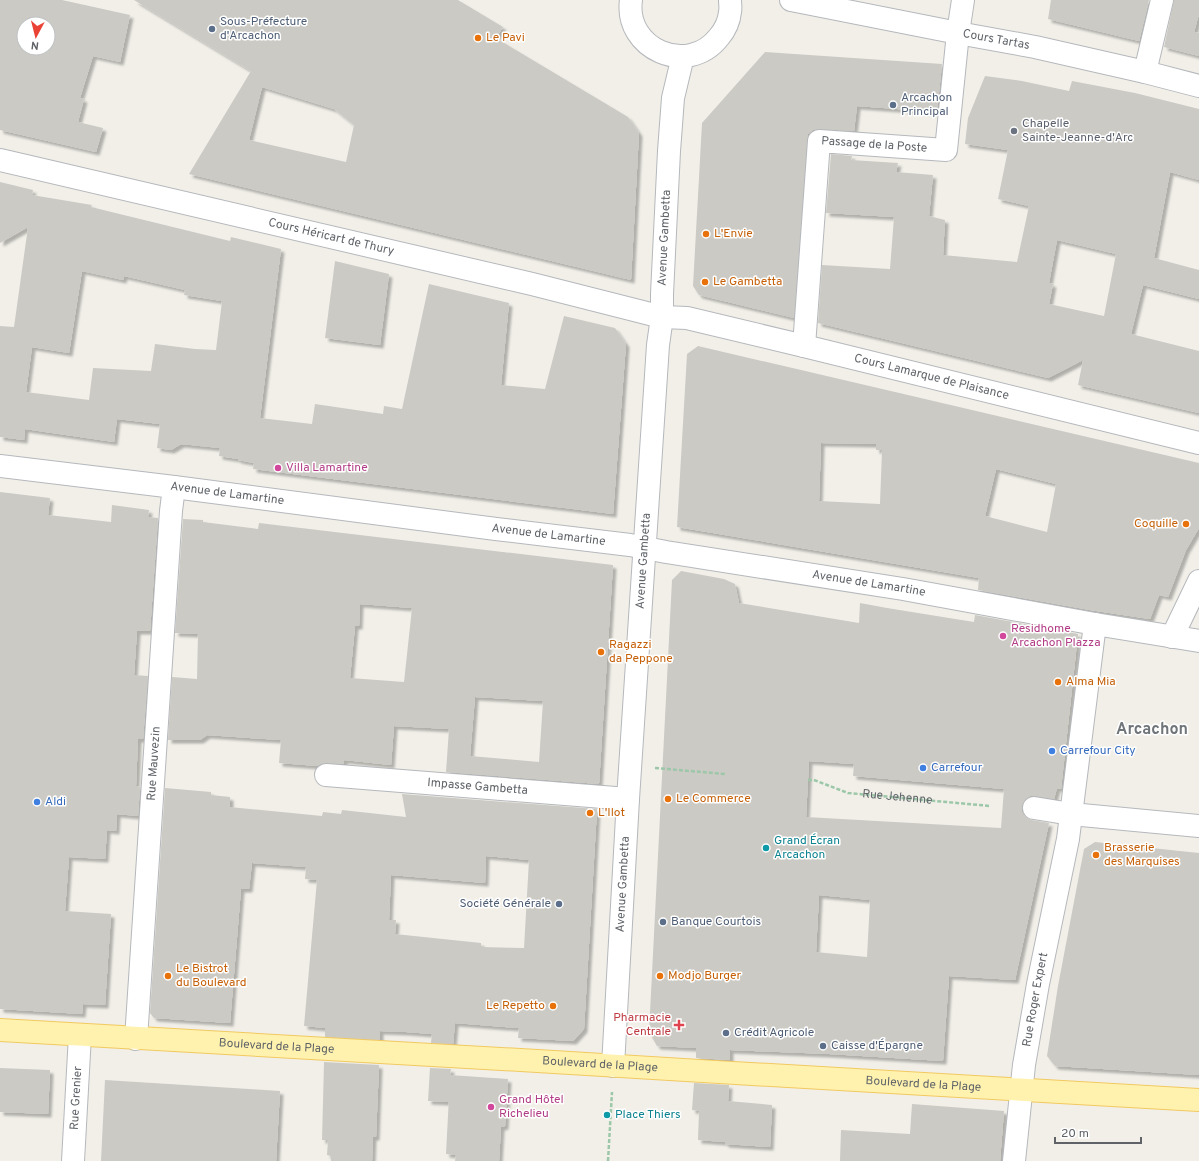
<svg xmlns="http://www.w3.org/2000/svg" width="1199" height="1161" viewBox="0 0 1199 1161" font-family="Overpass,sans-serif">
	<defs>
		<filter id="shadow"><feDropShadow dx="3.5" dy="3.5" stdDeviation="1" flood-color="#0004"/></filter>
	</defs>
	<rect width="100%" height="100%" fill="#f1efe8"/>
	<g fill="#cccac5" fill-rule="evenodd" filter="url(#shadow)">
		<path d="M0,0H62L130,15L120,62L93,56L80,98L84,99L78,122L103,128L96,152L0,130ZM24,24H48V48H24Z"/>
		<path d="M134,0H458L503,27L496,38L628,117L639,133L631,280L189,174L251,71ZM262,87L334,109L354,125L346,162L249,140Z"/>
		<path d="M1051,0H1149L1139,41L1048,19Z"/>
		<path d="M1174,0H1199V14L1194,32L1199,33V56L1164,47Z"/>
		<path d="M765,52L942,64L937,112L857,106L854,131L819,129L813,130L808,134L807,140L794,318L699,295L693,286L702,123Z"/>
		<path d="M985,76L1022,81L1069,91L1072,81L1135,93L1199,109V180L1170,172L1154,258L1199,270V299L1143,285L1131,334L1199,351V413L1078,385L1083,360L1048,378L818,323L822,265L890,269L894,217L826,213L831,154L852,156L851,160L898,163L896,172L933,175L929,216L945,220L943,255L1017,262L1029,206L998,199L1008,150L965,144L968,118ZM1057,240L1116,254L1104,316L1049,304L1053,284L1049,283Z"/>
		<path d="M0,182L33,190L32,195L92,205L91,207L230,241L231,237L281,249L260,418L312,424L315,404L383,414L384,406L402,409L429,284L509,303L501,385L545,389L564,316L615,328L626,344L613,514L253,469L254,463L238,460V459L219,456L220,448L181,444L171,450L157,448L160,424L117,419L114,442L25,429L24,440L0,437V326L14,327L28,227L0,243ZM82,271L123,280L124,276L185,290L184,295L222,301L216,350L195,349L155,344L151,371L93,368L89,400L26,392L32,347L69,353Z"/>
		<path d="M335,261L389,274L380,345L325,338Z"/>
		<path d="M698,346L1199,463V528L1186,550L1168,597L1159,595L1150,619L1090,610L978,590L979,578L677,527L687,354ZM821,443L876,444V450H882L880,504L819,501ZM996,469L1056,484L1047,532L985,516Z"/>
		<path d="M0,492L50,498L48,515L111,522L112,505L149,510L148,517L158,518L150,631H137L134,675L148,676L143,739H138L136,786L140,787L138,816L117,814L116,831L107,830L105,859L69,857L65,911L111,914L105,1005L83,1004L82,1014L0,1009Z"/>
		<path d="M183,519L203,520V522L258,529L259,523L613,565L599,784L446,772L449,729L394,726L391,765L344,760V764L327,763L321,764L318,766L279,763L281,740L207,735L200,740H168L172,677L197,679L198,634L175,633ZM360,604L412,608L404,682L350,678L355,626H359ZM475,697L543,701L539,762L470,756Z"/>
		<path d="M681,571L724,579L735,584L739,603L859,623L860,603L887,608L974,622L975,615L1078,634L1061,789L1057,788L1054,799L1036,796H1030L1025,800L1022,806V812L1026,818L1032,820L1049,823L1015,980L949,976L943,1061L829,1054L730,1050V1060L696,1058V1048L657,1046L649,1032L672,580ZM809,761L854,764L853,776L1004,789L1001,828L806,817ZM819,895L870,900L867,957L816,952Z"/>
		<path d="M165,788L211,792V795L230,797V807L322,816L323,812L341,814L342,810L406,817L402,794L597,809L584,1029L573,1041L518,1038L519,1028L455,1023L453,1044L431,1043L432,1034L406,1032L380,1031V1040L325,1037V1028L304,1026L317,880L305,879L306,867L252,863L249,889H241L230,1023L154,1018L150,1013ZM486,856L529,860L524,948L481,947V943L395,934L396,920H389L391,875L485,883Z"/>
		<path d="M1095,842L1199,853V1075L1055,1066L1047,1056L1058,986L1084,849Z"/>
		<path d="M324,1062L379,1065L376,1137H373L372,1161H331V1156L327,1155L328,1140H322Z"/>
		<path d="M0,1068L50,1070L48,1114L0,1112Z"/>
		<path d="M430,1068L451,1069L450,1075L508,1079L505,1126L501,1127L499,1161H455L456,1155L446,1154L450,1077L448,1102L428,1101Z"/>
		<path d="M105,1080L280,1091L276,1161H101Z"/>
		<path d="M694,1083L729,1085L728,1101L772,1105L770,1147L725,1144V1142L698,1140L699,1111L692,1110Z"/>
		<path d="M912,1104L1004,1111L1000,1161H840L841,1130L910,1134Z"/>
	</g>
	<g fill="none" stroke-linecap="round" stroke-linejoin="round">
		<g stroke="#b5b8bc" stroke-width="24">
			<g id="minor">
				<path d="M631,0C624,49 688,77 719,37C725,30 729,22 730,12C731,8 730,4 730,0"/>
				<path id="s2" d="M791,0L958,33L1035,47L1145,72L1199,86"/>
				<path d="M1145,72L1162,0"/>
				<path id="s3" d="M0,160L532,284L662,317L687,318L804,346L1199,443"/>
				<path id="s4" d="M804,346L819,141L946,150L958,33L963,0"/>
				<path id="s5" d="M0,466L174,487L496,529L630,545L666,552L903,589L1095,624"/>
				<path d="M1172,637L1199,581"/>
				<path id="s6" d="M326,775L628,799"/>
				<path d="M1034,808L1071,814L1199,826"/>
				<path id="s7" d="M136,1039L171,511L174,487"/>
				<path id="s8" d="M613,1066L628,799L658,345L662,317V294L669,151L673,98L683,56"/>
				<path id="s9" d="M73,1161L80,1035"/>
				<path id="s10" d="M1014,1161L1024,1065L1038,984L1068,839L1095,624L1199,641"/>
			</g>
		</g>
		<g stroke="#f2c960" stroke-width="24">
			<g id="major">
				<path id="s11" d="M0,1030C185,1042 370,1052 554,1062C769,1075 984,1089 1199,1100"/>
			</g>
		</g>
		<g stroke="#9cc7a9" stroke-width="2.5" stroke-dasharray="4 2" stroke-linecap="butt">
			<path d="M655,768L725,774"/>
			<path id="s1" d="M808,780H814L848,793L990,806"/>
			<path d="M608,1161L612,1092"/>
		</g>
		<use href="#minor" stroke="#fff" stroke-width="22"/>
		<use href="#major" stroke="#fff2af" stroke-width="22"/>
	</g>
	<g fill="#5c6f8a" stroke="#fff" stroke-width="1.5">
		<circle cx="212" cy="29" r="4"/>
		<circle cx="893" cy="105" r="4"/>
		<circle cx="559" cy="904" r="4"/>
		<circle cx="663" cy="922" r="4"/>
		<circle cx="726" cy="1033" r="4"/>
		<circle cx="823" cy="1046" r="4"/>
	</g>
	<g fill="#e8710a" stroke="#fff" stroke-width="1.5">
		<circle cx="478" cy="38" r="4"/>
		<circle cx="706" cy="234" r="4"/>
		<circle cx="705" cy="282" r="4"/>
		<circle cx="1186" cy="524" r="4"/>
		<circle cx="601" cy="652" r="4"/>
		<circle cx="1058" cy="682" r="4"/>
		<circle cx="668" cy="799" r="4"/>
		<circle cx="590" cy="813" r="4"/>
		<circle cx="1096" cy="855" r="4"/>
		<circle cx="168" cy="976" r="4"/>
		<circle cx="660" cy="976" r="4"/>
		<circle cx="553" cy="1006" r="4"/>
	</g>
	<circle fill="#6b7280" stroke="#fff" stroke-width="1.5" cx="1014" cy="131" r="4"/>
	<g fill="#d1479c" stroke="#fff" stroke-width="1.5">
		<circle cx="278" cy="468" r="4"/>
		<circle cx="1003" cy="636" r="4"/>
		<circle cx="491" cy="1107" r="4"/>
	</g>
	<g fill="#3f7fe0" stroke="#fff" stroke-width="1.5">
		<circle cx="1052" cy="751" r="4"/>
		<circle cx="923" cy="768" r="4"/>
		<circle cx="37" cy="802" r="4"/>
	</g>
	<g fill="#0f9aa8" stroke="#fff" stroke-width="1.5">
		<circle cx="766" cy="848" r="4"/>
		<circle cx="607" cy="1115" r="4"/>
	</g>
	<path fill="#e0444e" stroke="#fff" stroke-width="1.5" d="M677 1019h4v4h4v4h-4v4h-4v-4h-4v-4h4z"/>
	<g text-anchor="middle" dominant-baseline="central" stroke-width="3" stroke-linejoin="round" paint-order="stroke">
		<g font-size="12" fill="#4e5e75" stroke="#fff" text-anchor="start">
			<text x="220" y="22">Sous-Préfecture<tspan x="220" dy="14">d'Arcachon</tspan></text>
			<text x="901" y="98">Arcachon<tspan x="901" dy="14">Principal</tspan></text>
			<text x="551" y="904" text-anchor="end">Société Générale</text>
			<text x="671" y="922">Banque Courtois</text>
			<text x="734" y="1033">Crédit Agricole</text>
			<text x="831" y="1046">Caisse d'Épargne</text>
		</g>
		<g font-size="12" fill="#c56008" stroke="#fff" text-anchor="start">
			<text x="486" y="38">Le Pavi</text>
			<text x="714" y="234">L'Envie</text>
			<text x="713" y="282">Le Gambetta</text>
			<text x="1178" y="524" text-anchor="end">Coquille</text>
			<text x="609" y="645">Ragazzi<tspan x="609" dy="14">da Peppone</tspan></text>
			<text x="1066" y="682">Alma Mia</text>
			<text x="676" y="799">Le Commerce</text>
			<text x="598" y="813">L'Ilot</text>
			<text x="1104" y="848">Brasserie<tspan x="1104" dy="14">des Marquises</tspan></text>
			<text x="176" y="969">Le Bistrot<tspan x="176" dy="14">du Boulevard</tspan></text>
			<text x="668" y="976">Modjo Burger</text>
			<text x="545" y="1006" text-anchor="end">Le Repetto</text>
		</g>
		<g font-size="12" fill="#5f6368" stroke="#fff">
			<text stroke="none"><textPath href="#s2" startOffset="209">Cours Tartas</textPath></text>
			<text stroke="none"><textPath href="#s4" startOffset="261">Passage de la Poste</textPath></text>
			<text stroke="none"><textPath href="#s3" startOffset="340">Cours Héricart de Thury</textPath></text>
			<text stroke="none"><textPath href="#s8" startOffset="830">Avenue Gambetta</textPath></text>
			<text stroke="none"><textPath href="#s3" startOffset="957">Cours Lamarque de Plaisance</textPath></text>
			<text stroke="none"><textPath href="#s5" startOffset="229">Avenue de Lamartine</textPath></text>
			<text stroke="none"><textPath href="#s5" startOffset="553">Avenue de Lamartine</textPath></text>
			<text stroke="none"><textPath href="#s8" startOffset="506">Avenue Gambetta</textPath></text>
			<text stroke="none"><textPath href="#s5" startOffset="877">Avenue de Lamartine</textPath></text>
			<text stroke="none"><textPath href="#s7" startOffset="276">Rue Mauvezin</textPath></text>
			<text stroke="none"><textPath href="#s6" startOffset="152">Impasse Gambetta</textPath></text>
			<text stroke="none"><textPath href="#s1" startOffset="92">Rue Jehenne</textPath></text>
			<text stroke="none"><textPath href="#s8" startOffset="182">Avenue Gambetta</textPath></text>
			<text stroke="none"><textPath href="#s10" startOffset="163">Rue Roger Expert</textPath></text>
			<text stroke="none"><textPath href="#s11" startOffset="277">Boulevard de la Plage</textPath></text>
			<text stroke="none"><textPath href="#s11" startOffset="601">Boulevard de la Plage</textPath></text>
			<text stroke="none"><textPath href="#s11" startOffset="925">Boulevard de la Plage</textPath></text>
			<text stroke="none"><textPath href="#s9" startOffset="63">Rue Grenier</textPath></text>
		</g>
		<g font-size="12" fill="#5b616d" stroke="#fff" text-anchor="start">
			<text x="1022" y="124">Chapelle<tspan x="1022" dy="14">Sainte-Jeanne-d'Arc</tspan></text>
		</g>
		<g font-size="12" fill="#b23c85" stroke="#fff" text-anchor="start">
			<text x="286" y="468">Villa Lamartine</text>
			<text x="1011" y="629">Residhome<tspan x="1011" dy="14">Arcachon Plazza</tspan></text>
			<text x="499" y="1100">Grand Hôtel<tspan x="499" dy="14">Richelieu</tspan></text>
		</g>
		<g font-size="12" fill="#366cbe" stroke="#fff" text-anchor="start">
			<text x="1060" y="751">Carrefour City</text>
			<text x="931" y="768">Carrefour</text>
			<text x="45" y="802">Aldi</text>
		</g>
		<g font-size="12" fill="#0d838f" stroke="#fff" text-anchor="start">
			<text x="774" y="841">Grand Écran<tspan x="774" dy="14">Arcachon</tspan></text>
			<text x="615" y="1115">Place Thiers</text>
		</g>
		<g font-size="12" fill="#be3a42" stroke="#fff" text-anchor="end">
			<text x="671" y="1018">Pharmacie<tspan x="671" dy="14">Centrale</tspan></text>
		</g>
		<g font-size="16" font-weight="bold" fill="#70757a" stroke="#fff">
			<text x="1152" y="730">Arcachon</text>
		</g>
	</g>
	<g transform="translate(36 36) rotate(187)"><circle r="19" fill="#ffffff" stroke="#bfc1c3"/>
	<path d="M0-3L7 15L0 10L-7 15Z" fill="#ea4335"/>
	<text y="-6" font-size="11" font-weight="bold" text-anchor="middle" fill="#5f6368">N</text>
	</g>
	<path d="M1055 1137v6h86v-6" fill="none" stroke="#5f6368" stroke-width="2"/>
	<text x="1061" y="1137" font-size="12" fill="#5f6368" stroke="#ffffff" stroke-width="3" paint-order="stroke">20 m</text>
</svg>
